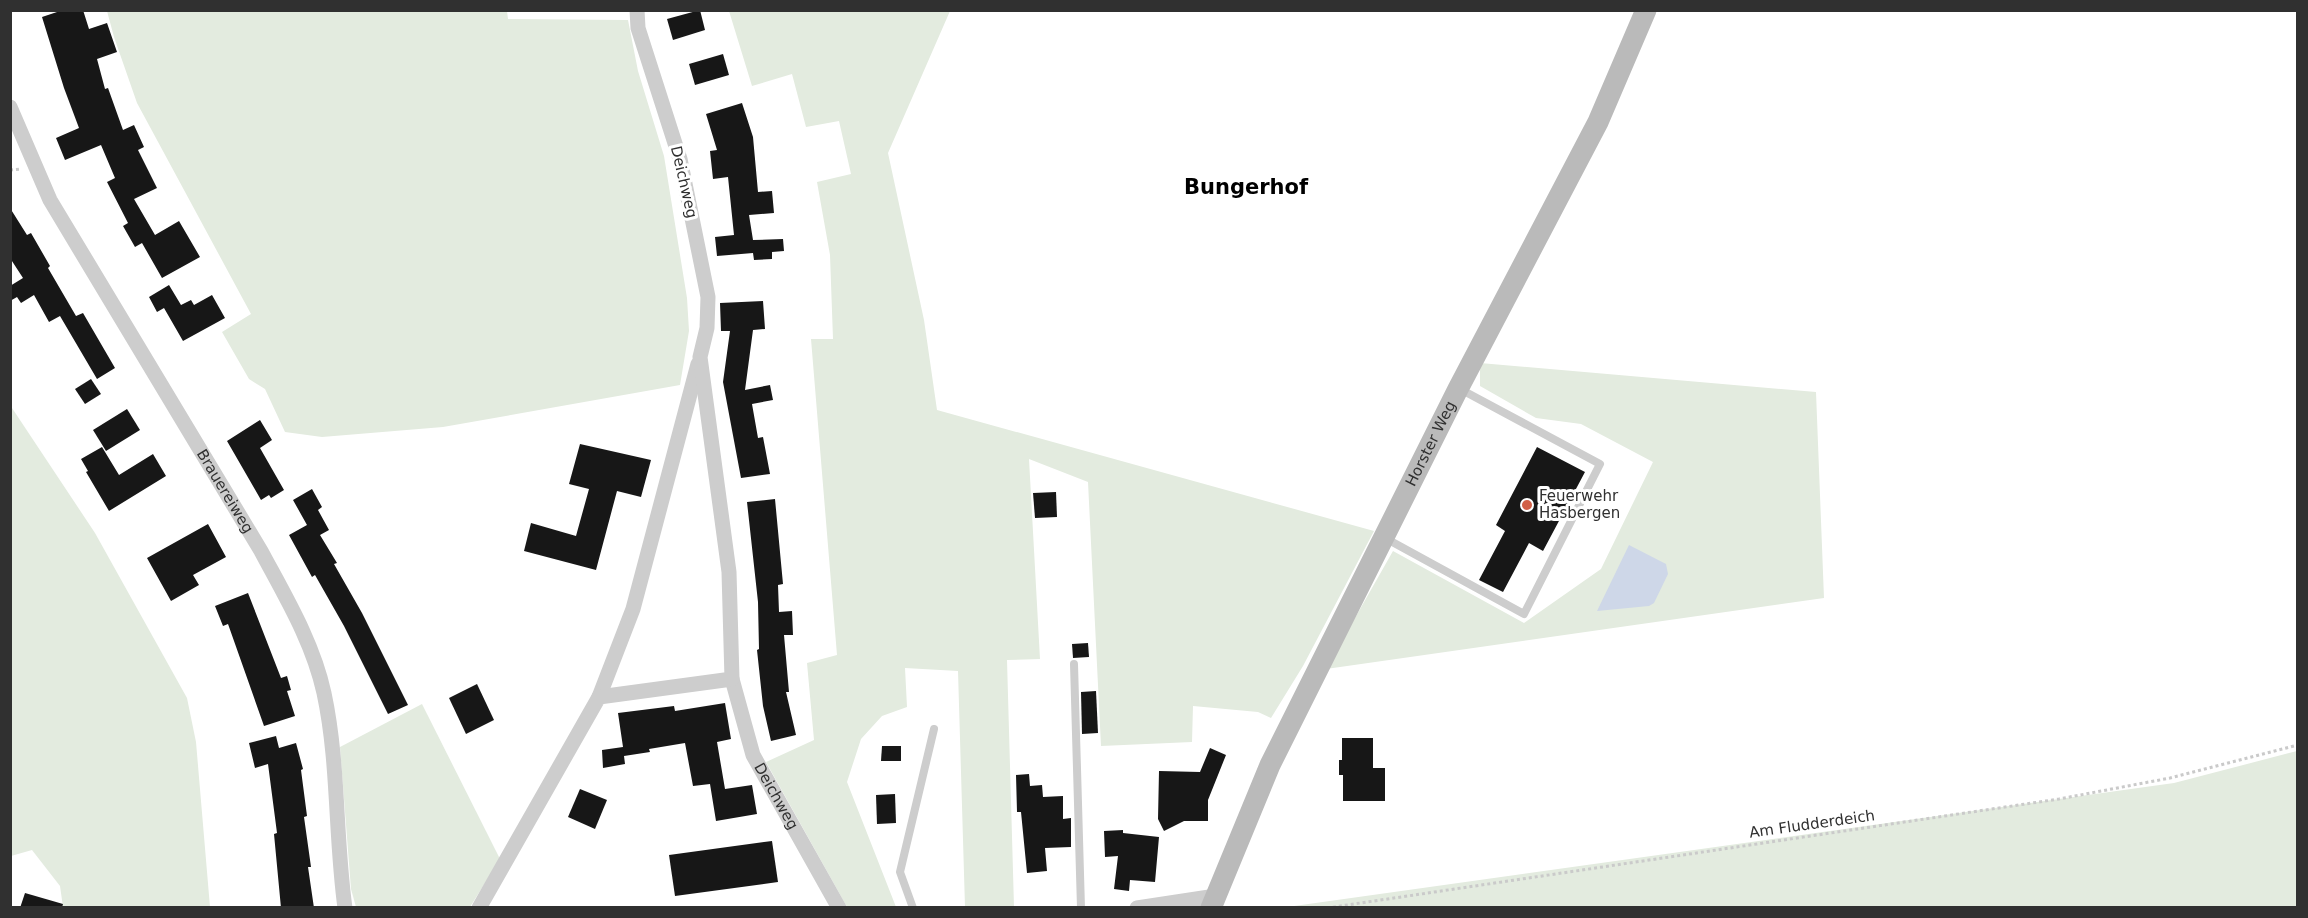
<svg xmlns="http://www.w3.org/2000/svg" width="2308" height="918" viewBox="0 0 2308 918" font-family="'DejaVu Sans',sans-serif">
	<rect width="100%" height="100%" fill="#fff"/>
	<g fill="#e3ebdf">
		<path d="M507,11L508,19L628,20L638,71L664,156L687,298L689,331L680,385L443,427L322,437L285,432L265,389L249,379L222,332L251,314L137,103L114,37L107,11Z"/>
		<path d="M729,11H950L888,153L924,320L937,410L1374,531L1303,666L1271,718L1258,712L1193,706L1192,742L1101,746L1088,482L1029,459L1040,659L1007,660L1014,907H965L958,671L905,668L907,707L882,716L861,739L847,782L896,907H847L766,762L814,740L807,663L837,655L811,339H833L830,255L817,182L851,174L839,121L806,127L792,74L752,86Z"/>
		<path d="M1480,363L1816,392L1824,598L1326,669L1393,551L1524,623L1601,569L1653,462L1581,424L1536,418L1480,386Z"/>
		<path d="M10,405L95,533L187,698L196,742L210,907H63L60,886L32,850L11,856Z"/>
		<path d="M422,704L500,859L470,907H356L351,889L340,747Z"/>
		<path d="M2297,751V907H1287L2174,783Z"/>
	</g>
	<path fill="#ced7e8" d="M1629,545L1666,564L1668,574L1654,603L1649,606L1597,611Z"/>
	<g fill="#171717">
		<path d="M63,10H83L89,29L107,23L117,52L97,59L105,89L108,88L123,130L134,125L144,147L138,150L157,188L134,199L155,235L179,221L200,257L162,278L142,243L135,247L123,226L128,223L107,182L115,178L101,145L65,160L56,138L79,128L64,88L42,17Z"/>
		<path d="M700,10L705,30L673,40L667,19Z"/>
		<path d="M723,54L729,75L695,85L689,64Z"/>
		<path d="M742,103L753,137L758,192L772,191L774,213L749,215L753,240L783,239L784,251L772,252V259L754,260L753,253L717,256L715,237L734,235L728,177L713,179L710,151L717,150L706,114Z"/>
		<path d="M10,208L27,235L31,233L50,266L48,268L76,316L83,313L115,368L97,379L60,316L49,322L34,295L21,303L17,297L10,301V286L23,278L10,258Z"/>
		<path d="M169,285L181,305L191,300L194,305L212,295L225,318L183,341L164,308L157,312L149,297Z"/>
		<path d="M763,301L765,329L753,330L745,390L770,385L773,400L752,404L758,438L763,437L770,474L741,478L723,382L730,331H721L720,303Z"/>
		<path d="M91,379L101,394L85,404L75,389Z"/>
		<path d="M127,409L140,430L106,451L93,430Z"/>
		<path d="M260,420L272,440L260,448L284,490L271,498L269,495L261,500L227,441Z"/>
		<path d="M580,444L651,460L641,497L617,491L596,570L524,551L531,523L576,536L589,489L569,484Z"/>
		<path d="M102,447L119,475L153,454L166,476L109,511L86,472L88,471L81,459Z"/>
		<path d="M1537,447L1585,472L1543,551L1529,543L1503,592L1479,580L1505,531L1496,525Z"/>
		<path d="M312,489L322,507L318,510L329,530L320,535L337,563L334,564L362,613L408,705L388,714L344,626L315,575L312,577L289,535L307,525L293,500Z"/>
		<path d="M1056,492L1057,517L1035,518L1033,493Z"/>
		<path d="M775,499L783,584L778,585L779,612L792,611L793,635H784L789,692H786L796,735L771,741L763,706L757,650L759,649L758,602L747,502Z"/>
		<path d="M208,524L226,557L193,575L199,585L171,601L147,558Z"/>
		<path d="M248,593L281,678L287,676L291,690L287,691L295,716L264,726L228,624L223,626L215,606Z"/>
		<path d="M1088,643L1089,657L1073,658L1072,644Z"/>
		<path d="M477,684L494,720L466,734L449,698Z"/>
		<path d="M1096,691L1098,733L1082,734L1081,692Z"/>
		<path d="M725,703L731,739L717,742L725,789L752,785L757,814L716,821L710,784L693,786L685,743L649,749L650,752L624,756L625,764L603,768L602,750L623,747L618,713L674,706L675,711Z"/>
		<path d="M276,736L279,748L296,743L303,769L301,770L307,816L304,817L311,867H308L314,908H281L274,834L277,833L268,764L255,768L249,743Z"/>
		<path d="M1342,738H1373V768H1385V801H1343V775H1339V760H1342Z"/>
		<path d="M882,746H901V761H881Z"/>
		<path d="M1210,748L1226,755L1208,800V821H1184L1164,831L1158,819L1159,771L1200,772Z"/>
		<path d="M1029,774L1030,786L1042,785L1043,797L1063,796V819L1071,818V847L1045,848L1047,871L1027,873L1021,812H1017L1016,775Z"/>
		<path d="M580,789L607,800L595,829L568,817Z"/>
		<path d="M895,794L896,823L877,824L876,795Z"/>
		<path d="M1123,830V833L1159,837L1155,882L1130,880L1129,891L1114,889L1118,856L1105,857L1104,831Z"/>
		<path d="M772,841L778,882L675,896L669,855Z"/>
		<path d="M25,893L63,904L62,908H20Z"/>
	</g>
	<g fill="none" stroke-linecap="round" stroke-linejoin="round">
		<g stroke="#cacaca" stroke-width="3" stroke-dasharray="3 3" stroke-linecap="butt">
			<path d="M10,170L21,169"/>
			<path d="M1327,908L2059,799L2170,778L2298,745"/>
		</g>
		<g stroke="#cdcdcd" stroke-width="8">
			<path d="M1385,538L1524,614L1600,464L1460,389"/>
			<path d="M1074,664L1081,908"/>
			<path d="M913,908L900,872L934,729"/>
		</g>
		<g stroke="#cdcdcd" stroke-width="15">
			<path id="s1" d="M10,107L50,200L261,551C285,596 313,642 324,693C339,763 335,836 345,908"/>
			<path id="s2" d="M732,679L753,755L839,908"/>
			<path d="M599,697L633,609L698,364"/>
			<path d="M479,908L599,697L732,679L729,572L700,357L707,328L708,297L680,159L638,28L637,10"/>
			<path d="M1137,908L1216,896"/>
		</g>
		<path stroke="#bababa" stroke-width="21" id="s3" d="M1211,908L1270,765L1458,389L1598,122L1646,10"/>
	</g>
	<circle fill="#d16047" stroke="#fff" stroke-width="2" cx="1527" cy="505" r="6"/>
	<g text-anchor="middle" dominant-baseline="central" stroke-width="6" stroke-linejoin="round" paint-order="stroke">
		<g font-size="15" fill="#303030" stroke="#fff">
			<text transform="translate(684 182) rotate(77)">Deichweg</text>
			<text stroke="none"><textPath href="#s3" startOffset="514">Horster Weg</textPath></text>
			<text stroke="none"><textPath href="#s1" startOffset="441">Brauereiweg</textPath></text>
			<text stroke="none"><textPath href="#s2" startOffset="126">Deichweg</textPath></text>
			<text transform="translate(1812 824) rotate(-8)">Am Fludderdeich</text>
		</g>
		<g font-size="15" fill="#303030" stroke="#fff" text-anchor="start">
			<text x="1539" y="496">Feuerwehr<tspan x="1539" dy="17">Hasbergen</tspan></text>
		</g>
		<g font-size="21" font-weight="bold" fill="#000" stroke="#fff">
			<text x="1246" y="187">Bungerhof</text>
		</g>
	</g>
	<rect width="2308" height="918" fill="none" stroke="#303030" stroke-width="24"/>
</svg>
